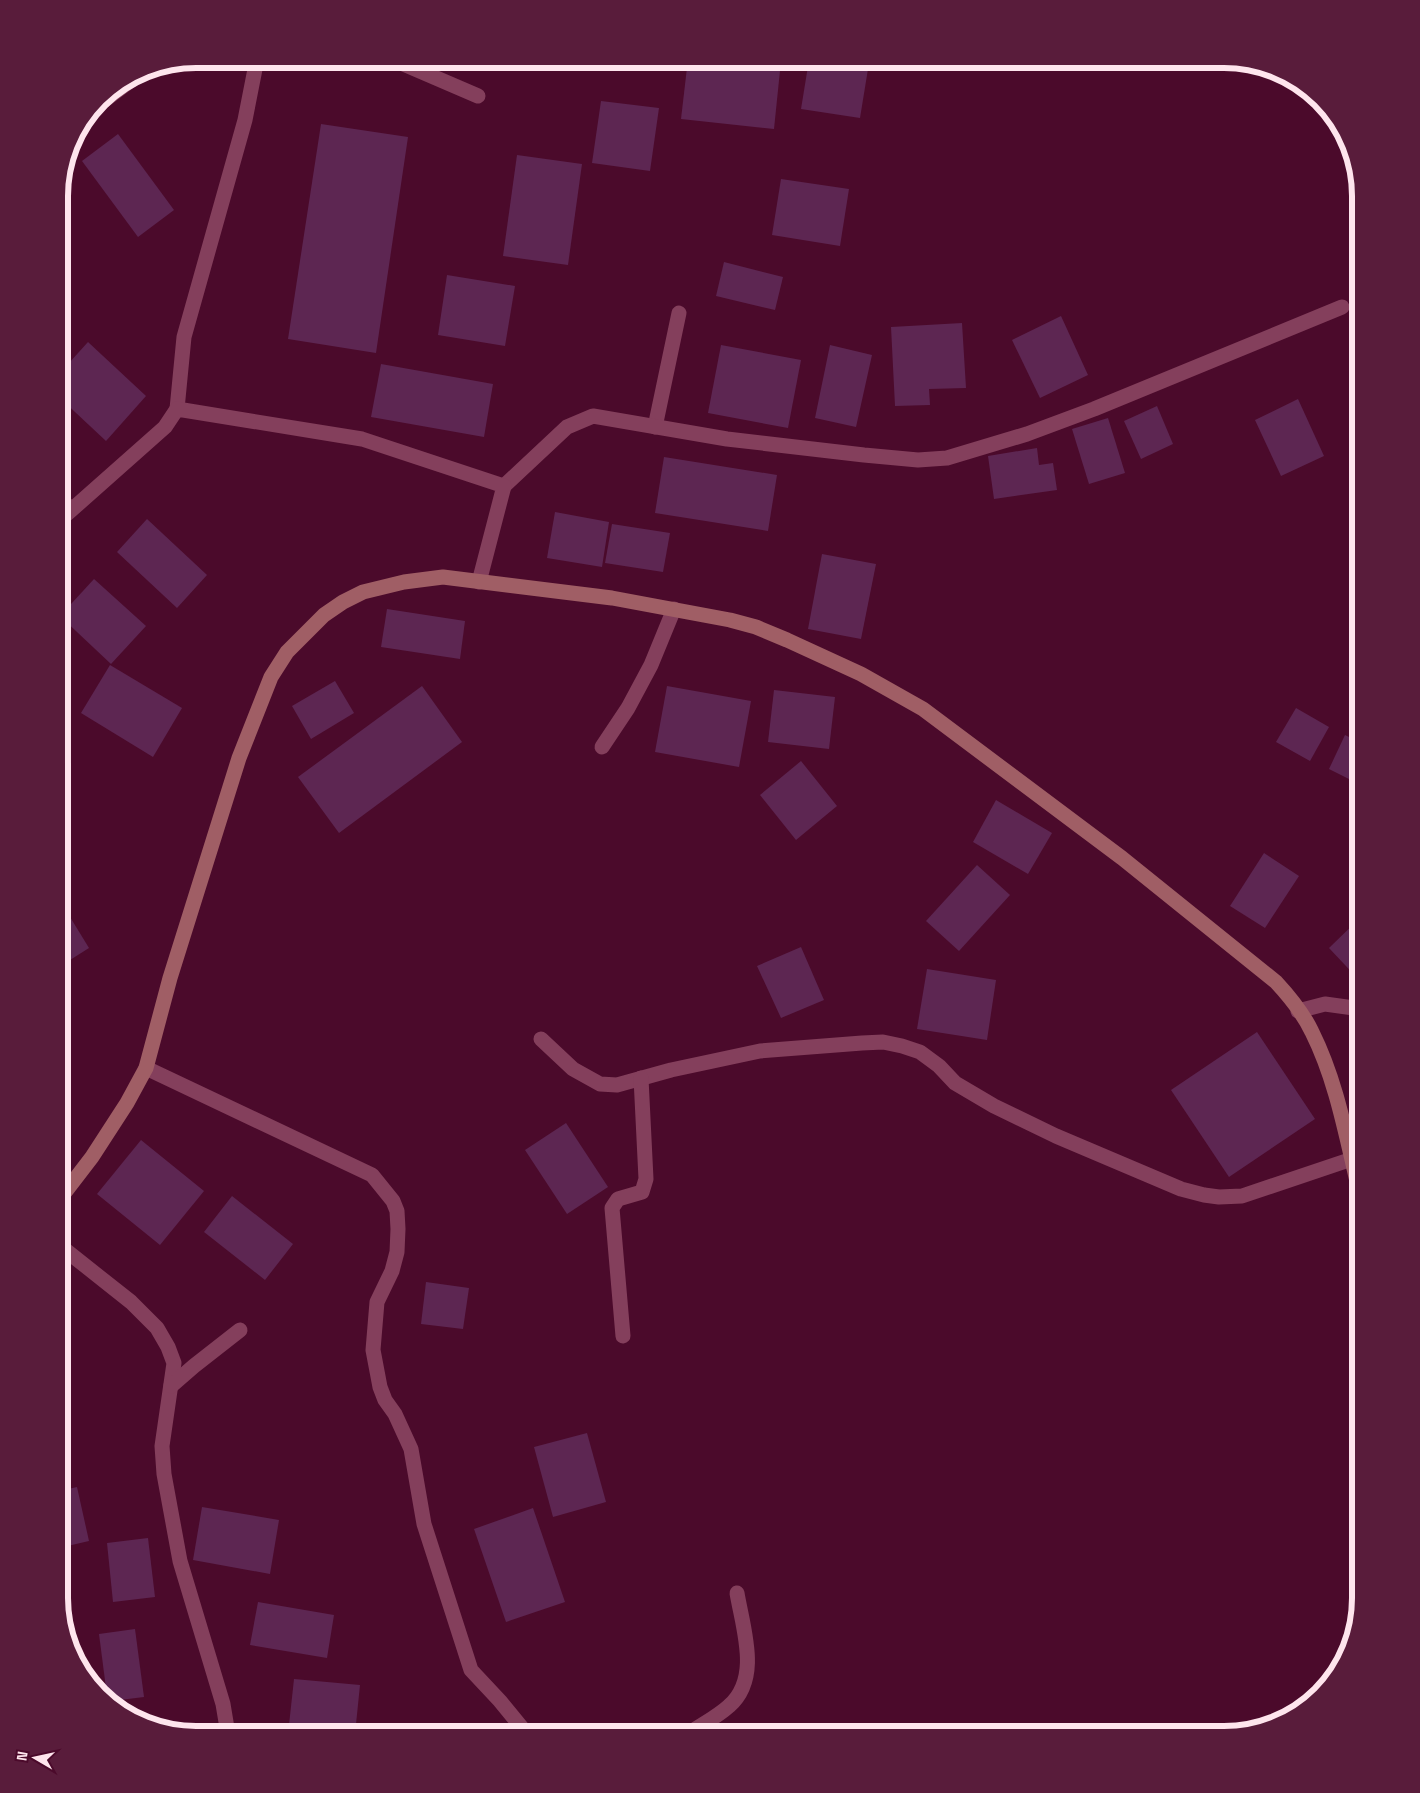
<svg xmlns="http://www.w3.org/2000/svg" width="1420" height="1793" viewBox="0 0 1420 1793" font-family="'Space Grotesk',sans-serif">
	<rect width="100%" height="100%" fill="#4b0a2b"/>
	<g fill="#5d2652">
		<path d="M688,59H761L781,61L774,129L681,119Z"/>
		<path d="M809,60L868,69L860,118L801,109Z"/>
		<path d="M601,101L659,108L650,171L592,163Z"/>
		<path d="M321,124L408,137L376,353L288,339Z"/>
		<path d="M118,134L174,210L138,237L82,161Z"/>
		<path d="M517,155L582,164L568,265L503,256Z"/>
		<path d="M781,179L849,189L840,246L772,235Z"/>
		<path d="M724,262L783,277L775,310L716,296Z"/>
		<path d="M447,275L515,286L505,346L438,335Z"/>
		<path d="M1061,316L1088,375L1040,398L1012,340Z"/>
		<path d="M962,323L966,388L929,389L930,405L895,406L891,327Z"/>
		<path d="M88,342L146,396L106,441L59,397V374Z"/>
		<path d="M721,345L801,360L788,428L708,413Z"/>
		<path d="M830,345L872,355L856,427L815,418Z"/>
		<path d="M381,364L493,384L484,437L371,417Z"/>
		<path d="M1298,399L1324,456L1281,476L1255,420Z"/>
		<path d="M1157,406L1173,444L1141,459L1124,421Z"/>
		<path d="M1108,418L1125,473L1089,484L1072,429Z"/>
		<path d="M1037,448L1039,465L1053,463L1057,490L994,499L988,456Z"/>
		<path d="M664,457L777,475L768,531L655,513Z"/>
		<path d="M555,512L609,522L602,567L547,558Z"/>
		<path d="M147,519L207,575L177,608L117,552Z"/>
		<path d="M612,524L670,533L663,572L605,563Z"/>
		<path d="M822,554L876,564L861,639L808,629Z"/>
		<path d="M94,579L146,626L111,664L60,616Z"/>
		<path d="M387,609L465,621L460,659L381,647Z"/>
		<path d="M110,665L182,708L153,757L81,713Z"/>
		<path d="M335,681L354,713L311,739L292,706Z"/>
		<path d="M422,686L462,742L339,833L298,777Z"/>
		<path d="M667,686L751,701L739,767L655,752Z"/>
		<path d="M774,690L835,697L829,749L768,742Z"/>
		<path d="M59,699L68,708L59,716Z"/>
		<path d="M1296,708L1329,727L1310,761L1276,742Z"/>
		<path d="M1345,735L1361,743V785L1329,769Z"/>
		<path d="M801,761L837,806L796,840L760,795Z"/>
		<path d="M996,800L1052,833L1028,874L973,842Z"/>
		<path d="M1264,853L1299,876L1265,928L1230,906Z"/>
		<path d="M977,865L1010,895L959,951L926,921Z"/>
		<path d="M59,899L89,948L59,967Z"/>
		<path d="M1361,917V982L1329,948Z"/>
		<path d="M801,947L824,1000L781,1018L757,966Z"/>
		<path d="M927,969L996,980L987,1040L917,1029Z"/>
		<path d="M1257,1032L1315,1119L1229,1177L1171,1090Z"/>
		<path d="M566,1123L608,1187L567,1214L525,1150Z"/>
		<path d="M141,1140L204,1191L160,1245L97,1194Z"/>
		<path d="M232,1196L293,1244L265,1280L204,1232Z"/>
		<path d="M426,1282L469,1288L463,1329L421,1324Z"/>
		<path d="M587,1433L606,1502L553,1517L534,1447Z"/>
		<path d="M77,1487L89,1541L59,1548V1491Z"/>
		<path d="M202,1507L279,1520L270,1574L193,1560Z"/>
		<path d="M533,1508L565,1602L506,1622L474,1529Z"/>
		<path d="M148,1538L155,1597L113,1602L107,1543Z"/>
		<path d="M258,1602L334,1615L327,1658L250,1645Z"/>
		<path d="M135,1629L144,1697L112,1701L107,1696L99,1634Z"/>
		<path d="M294,1679L360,1685L355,1734H288Z"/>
		<path d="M185,1726V1731L169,1727Z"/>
	</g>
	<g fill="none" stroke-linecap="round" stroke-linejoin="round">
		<g stroke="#843f5c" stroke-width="15">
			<path d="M392,59L478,96"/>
			<path d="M94,108L146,69"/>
			<path d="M177,409L184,337L245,120L257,59"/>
			<path d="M655,427L679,313"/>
			<path d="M504,486L567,427L593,416L727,439L864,455L918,460L947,458L1027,434L1094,409L1342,307"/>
			<path d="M59,498L71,509"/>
			<path d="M59,521L165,427L177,409L362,439L504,486L479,582"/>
			<path d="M602,747L628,708L651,665L674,609"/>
			<path d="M1298,1011L1325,1004L1361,1009"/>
			<path d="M541,1039L573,1069L600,1084L617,1085L671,1070L760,1051L862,1043L883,1042L902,1046L920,1052L939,1066L955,1083L994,1106L1056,1136L1181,1189L1204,1195L1219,1197L1242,1196L1352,1159"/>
			<path d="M146,1068L372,1175L393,1201L397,1211L398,1229L397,1252L392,1271L377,1302L373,1350L380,1387L385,1400L395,1414L411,1449L424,1524L471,1670L500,1701L527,1734"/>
			<path d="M59,1245L131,1302L157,1328L168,1347L174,1363L162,1446L164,1474L180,1561L223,1704L228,1734"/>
			<path d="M623,1336L612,1208L618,1199L642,1192L646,1179L641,1078"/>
			<path d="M171,1386L194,1366L240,1330"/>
			<path d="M688,1734C701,1725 717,1717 729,1706C761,1678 743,1629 737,1593"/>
		</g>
		<path stroke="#a05e65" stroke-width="15" d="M59,1200L92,1157L127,1103L146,1068L170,978L239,758L271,677L287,652L324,615L343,602L363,592L404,582L443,577L612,598L730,620L756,627L787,640L861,674L923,709L1122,858L1276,982C1289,996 1304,1015 1312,1032C1338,1084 1347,1142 1361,1198"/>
	</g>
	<path d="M0 0H1420V1793H0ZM196 68H1224A128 128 0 0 1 1352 196V1598A128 128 0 0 1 1224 1726H196A128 128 0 0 1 68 1598V196A128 128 0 0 1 196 68Z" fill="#591c3b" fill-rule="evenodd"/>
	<path fill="none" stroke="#fee5ed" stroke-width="6" d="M196 68H1224A128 128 0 0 1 1352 196V1598A128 128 0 0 1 1224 1726H196A128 128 0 0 1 68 1598V196A128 128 0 0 1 196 68Z"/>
	<g transform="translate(35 1758) rotate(279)" stroke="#4b0a2b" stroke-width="4" paint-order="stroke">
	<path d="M0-4L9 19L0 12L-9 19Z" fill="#fee5ed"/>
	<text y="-8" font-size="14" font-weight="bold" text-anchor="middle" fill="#fee5ed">N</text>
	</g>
</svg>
